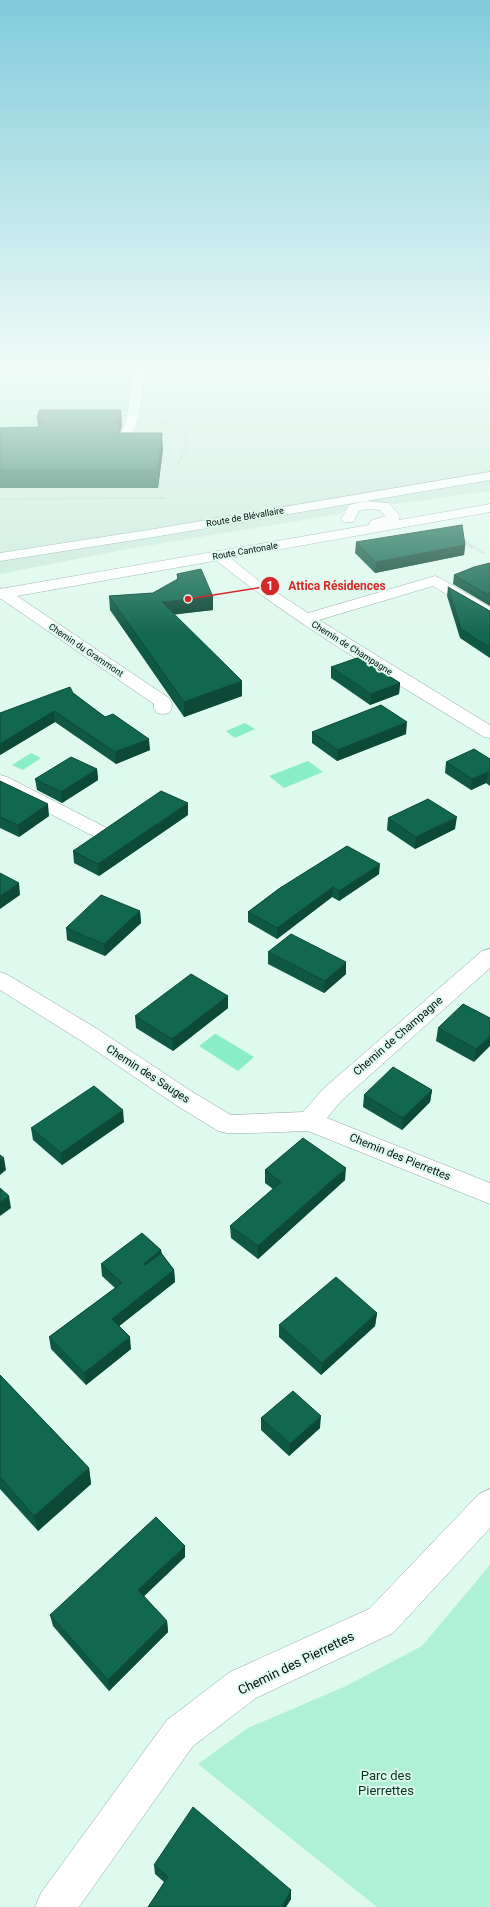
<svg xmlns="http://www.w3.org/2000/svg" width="490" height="1907" viewBox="0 0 490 1907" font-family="Roboto,sans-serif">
	<rect width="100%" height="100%" fill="#def9ed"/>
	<path fill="#c9ebdd" d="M0,368H490V491L396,504L374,502L347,509L339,514L123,550L0,574Z"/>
	<g fill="#aef1d6">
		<path d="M0,368H139L133,418L123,426H41L0,440Z"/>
		<path d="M490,1565V1907H377L198,1764L248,1728L346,1686L422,1646Z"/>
	</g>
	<g fill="#88edc8">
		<path d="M245,723L255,729L235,738L226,731Z"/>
		<path d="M31,753L41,758L23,770L12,765Z"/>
		<path d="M308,761L323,772L284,788L269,776Z"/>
		<path d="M215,1034H216L254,1057L238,1071L199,1046Z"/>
	</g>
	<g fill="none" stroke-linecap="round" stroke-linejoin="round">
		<g stroke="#90a89e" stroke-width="1">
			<path id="pedestrian" d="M133,368H145L139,418L130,440L121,442L115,438L121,434L127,418Z"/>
		</g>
		<g stroke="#90a89e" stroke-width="1">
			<g id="minor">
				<path d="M490,472V480L148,538L0,561V553L148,530Z"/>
				<path d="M218,551L223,552L259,581L308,613L435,576L440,578L490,607V619L484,617L433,586L319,620L490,725V738L484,737C392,680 297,626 213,558L211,555L213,552Z"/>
				<path d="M3,588L8,590L169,698C173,703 173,708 169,713L163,714L157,713L154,709V704L0,598V589Z"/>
				<path d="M0,775L7,777L105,827L108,831L105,835L98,837L91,835L0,788Z"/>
				<path d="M490,949V968L341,1101L327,1118L490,1183V1204L308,1131L251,1133H227L218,1131L176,1105L83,1042L0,990V972L8,975L99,1030L194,1093L231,1115L303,1112L323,1089L482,951Z"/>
				<path d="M490,1489V1528L393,1633L256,1698L193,1746L79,1907H35L41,1893L167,1720L230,1672L369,1609L479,1494Z"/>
			</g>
		</g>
		<g stroke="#90a89e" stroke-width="1">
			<path id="primary" d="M366,501L389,503L400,516L399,520L490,504V512L0,599V589L369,525L370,521L385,516L380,510L366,509L359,511L353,522H343L341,519L349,505Z"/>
		</g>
		<g stroke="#96aba2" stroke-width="1.5" stroke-dasharray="0.5 1.5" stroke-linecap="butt">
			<path d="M415,368L442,378L490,383"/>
			<path d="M154,420C189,426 195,438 175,468"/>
			<path d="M14,428L39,423"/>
			<path d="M0,499L165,498"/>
			<path d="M462,539L466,542"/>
		</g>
		<g stroke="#96aba2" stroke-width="2" stroke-dasharray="0.5 2" stroke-linecap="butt">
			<path d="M464,541L485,554"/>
			<path d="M462,544L474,548"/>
		</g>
		<use href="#pedestrian" fill="#fff" fill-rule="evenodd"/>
		<use href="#minor" fill="#fff" fill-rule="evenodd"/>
		<use href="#primary" fill="#fff" fill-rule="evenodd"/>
	</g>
	<g fill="#0f5944">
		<path d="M121,410L122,426L120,433L163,449L158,488H0V428L38,427L37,418Z"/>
		<path d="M356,542L465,545L464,555L375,573L355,553Z"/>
		<path d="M490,563V606L453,584L454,575Z"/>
		<path d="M177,574L213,597V610L174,614L242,696L184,717L110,610L109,596L153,593L177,579Z"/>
		<path d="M448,587L490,611V658L460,638L447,596Z"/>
		<path d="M331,667L400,683L399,694L370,705L331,678Z"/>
		<path d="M73,693L150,750L116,764L55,722L0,755V713Z"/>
		<path d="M312,732L406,734L337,761L312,743Z"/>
		<path d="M490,759V786L486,783L471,790L445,773L446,762Z"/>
		<path d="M97,769L98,780L62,803L37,790L35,779Z"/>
		<path d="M0,781L49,816L19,837L0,828Z"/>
		<path d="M188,815L99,876L74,863L73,851Z"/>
		<path d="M388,818L455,829L415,849L387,830Z"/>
		<path d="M379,874L339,901L332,897L277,939L248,922V912L280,888Z"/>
		<path d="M140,911L141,923L105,956L67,940L66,928Z"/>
		<path d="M268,952L346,974L324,993L268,964Z"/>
		<path d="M228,996V1008L173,1051L136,1028L135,1016Z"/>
		<path d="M490,1018L474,1062L436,1041L438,1028Z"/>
		<path d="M432,1090L430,1102L402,1130L363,1107L364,1095Z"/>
		<path d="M124,1122L62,1165L33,1140L31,1128Z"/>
		<path d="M265,1170L345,1180L258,1259L231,1238L230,1226L273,1189L265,1183Z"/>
		<path d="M161,1250L162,1254L174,1270L175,1282L119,1326L131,1349L86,1385L51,1349L49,1337L115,1288L102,1276L101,1264Z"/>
		<path d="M377,1313L375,1326L321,1375L279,1337V1325Z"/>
		<path d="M0,1375L89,1468L91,1484L38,1531L0,1489Z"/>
		<path d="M261,1418L320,1428L289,1456L261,1430Z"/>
		<path d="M185,1557L144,1596L167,1621L168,1632L109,1691L53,1626L50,1615Z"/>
		<path d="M154,1865L291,1890V1899L286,1907H148L164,1882L155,1874Z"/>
	</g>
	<g fill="#0d4937">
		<path d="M121,410L122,426L119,433L120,443L113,421Z"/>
		<path d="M162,433L163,449L158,488V470Z"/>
		<path d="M465,545L464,555L375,573L376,562Z"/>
		<path d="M213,597V610L163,616L162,602Z"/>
		<path d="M242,681V696L184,717V702Z"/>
		<path d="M400,683L399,694L370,705L371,694Z"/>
		<path d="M54,711L55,722L0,755V744Z"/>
		<path d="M407,722L406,734L337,761L338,750Z"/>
		<path d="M149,739L150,750L116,764L115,752Z"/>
		<path d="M97,769L98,780L62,803L61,792Z"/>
		<path d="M488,772L486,783L471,790L472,779Z"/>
		<path d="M188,803V815L99,876L98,864Z"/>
		<path d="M48,804L49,816L19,837L18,825Z"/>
		<path d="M457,817L455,829L415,849L416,837Z"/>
		<path d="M380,864L379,874L339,901V891Z"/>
		<path d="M19,883L20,895L0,909V896Z"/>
		<path d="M333,887L332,897L277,939V928Z"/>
		<path d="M140,911L141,923L105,956L104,944Z"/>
		<path d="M346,962V974L324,993L325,981Z"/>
		<path d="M228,996V1008L173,1051L172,1039Z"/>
		<path d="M490,1036V1046L474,1062L476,1049Z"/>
		<path d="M432,1090L430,1102L402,1130L403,1118Z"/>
		<path d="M123,1110L124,1122L62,1165L61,1153Z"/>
		<path d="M4,1158L6,1170L0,1175V1161Z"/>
		<path d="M346,1168L345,1180L258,1259V1246Z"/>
		<path d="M9,1196L11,1208L0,1216V1202Z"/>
		<path d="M161,1250L162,1262L145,1276L144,1264Z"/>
		<path d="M174,1270L175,1282L113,1331L112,1319Z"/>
		<path d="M377,1313L375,1326L321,1375L322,1363Z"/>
		<path d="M130,1337L131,1349L86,1385L84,1373Z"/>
		<path d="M321,1416L320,1428L289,1456L290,1444Z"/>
		<path d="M89,1468L91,1484L38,1531L34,1516Z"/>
		<path d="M185,1546V1557L139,1601L138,1590Z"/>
		<path d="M167,1621L168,1632L109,1691L108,1680Z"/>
		<path d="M291,1890V1899L286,1907H282Z"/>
	</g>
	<g fill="#12684f" stroke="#0d4937">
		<path d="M39,410H121L119,417L113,421L119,427L118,433H162L158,470H0V428L39,427L43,422L37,418Z"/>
		<path d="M462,525L465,545L376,562L356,542Z"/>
		<path d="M490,563V596L454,575L474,567Z"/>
		<path d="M201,569L213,597L162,602L242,681L184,702L109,596L153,593L178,579L177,574Z"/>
		<path d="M448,587L490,611V648L461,629Z"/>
		<path d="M360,657L400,683L371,694L331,667Z"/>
		<path d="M70,687L73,693L105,717L113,714L149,739L115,752L54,711L0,744V713Z"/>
		<path d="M381,705L407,722L338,750L312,732Z"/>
		<path d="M474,749L490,759V773L488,772L472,779L446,762Z"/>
		<path d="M71,757L97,769L61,792L35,779Z"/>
		<path d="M0,781L48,804L18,825L0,817Z"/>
		<path d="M161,791L188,803L98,864L73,851Z"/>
		<path d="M428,799L457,817L416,837L388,818Z"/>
		<path d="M347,846L380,864L339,891L333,887L277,928L248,912L280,888Z"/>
		<path d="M0,873L19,883L0,896Z"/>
		<path d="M101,895L140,911L104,944L66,928Z"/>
		<path d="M291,934L346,962L325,981L268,952Z"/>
		<path d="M191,974L228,996L172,1039L135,1016Z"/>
		<path d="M463,1004L490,1018V1036L476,1049L438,1028Z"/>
		<path d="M393,1067L432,1090L403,1118L364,1095Z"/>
		<path d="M94,1086L123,1110L61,1153L31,1128Z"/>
		<path d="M303,1138L346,1168L258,1246L230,1226L281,1182L265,1170Z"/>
		<path d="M0,1155L4,1158L0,1161Z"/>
		<path d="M0,1188L9,1196L0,1202Z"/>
		<path d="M142,1233L161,1250L144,1264L145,1265L161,1253L174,1270L112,1319L130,1337L84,1373L49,1337L122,1283L101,1264Z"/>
		<path d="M336,1277L377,1313L322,1363L279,1325Z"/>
		<path d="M0,1375L89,1468L34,1516L0,1477Z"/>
		<path d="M293,1391L321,1416L290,1444L261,1418Z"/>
		<path d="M156,1517L185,1546L138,1590L167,1621L108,1680L50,1615Z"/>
		<path d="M193,1807L291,1890L282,1907H148L168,1877L154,1865Z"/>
	</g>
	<linearGradient id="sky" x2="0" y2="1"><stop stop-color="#81cbdb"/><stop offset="0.58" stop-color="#f0fcf7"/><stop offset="1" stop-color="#f0fcf7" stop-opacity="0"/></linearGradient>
	<rect width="490" height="635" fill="url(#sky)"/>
	<g text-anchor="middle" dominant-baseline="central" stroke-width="4" stroke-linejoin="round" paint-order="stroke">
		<g font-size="9" fill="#060f0c" stroke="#def9ed">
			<text transform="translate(245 517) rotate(-10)">Route de Blévallaire</text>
			<text transform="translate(245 551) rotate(-10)">Route Cantonale</text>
			<text transform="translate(352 648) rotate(32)">Chemin de Champagne</text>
			<text transform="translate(86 650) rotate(34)">Chemin du Grammont</text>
		</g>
		<g font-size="11" fill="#060f0c" stroke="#def9ed">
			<text transform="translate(398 1036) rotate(-41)">Chemin de Champagne</text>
			<text transform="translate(148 1074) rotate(33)">Chemin des Sauges</text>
			<text transform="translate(400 1157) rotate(22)">Chemin des Pierrettes</text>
		</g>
		<g font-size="13" fill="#060f0c" stroke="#def9ed">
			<text transform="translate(296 1663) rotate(-26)">Chemin des Pierrettes</text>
		</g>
		<g font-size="13" fill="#053527" stroke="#def9ed">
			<text x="386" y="1775">Parc des<tspan x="386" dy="15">Pierrettes</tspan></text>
		</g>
	</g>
	<path fill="none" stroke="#d62828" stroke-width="1.5" d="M188 599L270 586"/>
	<g fill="#d62828" stroke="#def9ed" stroke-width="1.5">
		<circle cx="188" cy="599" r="4"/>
		<circle cx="270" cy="586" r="10"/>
	</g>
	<g font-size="12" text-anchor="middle" font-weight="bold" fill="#fff">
		<text x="270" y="590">1</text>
	</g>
	<g font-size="12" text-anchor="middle" font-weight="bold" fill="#d62828" stroke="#def9ed" stroke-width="4" stroke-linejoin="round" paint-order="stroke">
		<text x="337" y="590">Attica Résidences</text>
	</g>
</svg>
